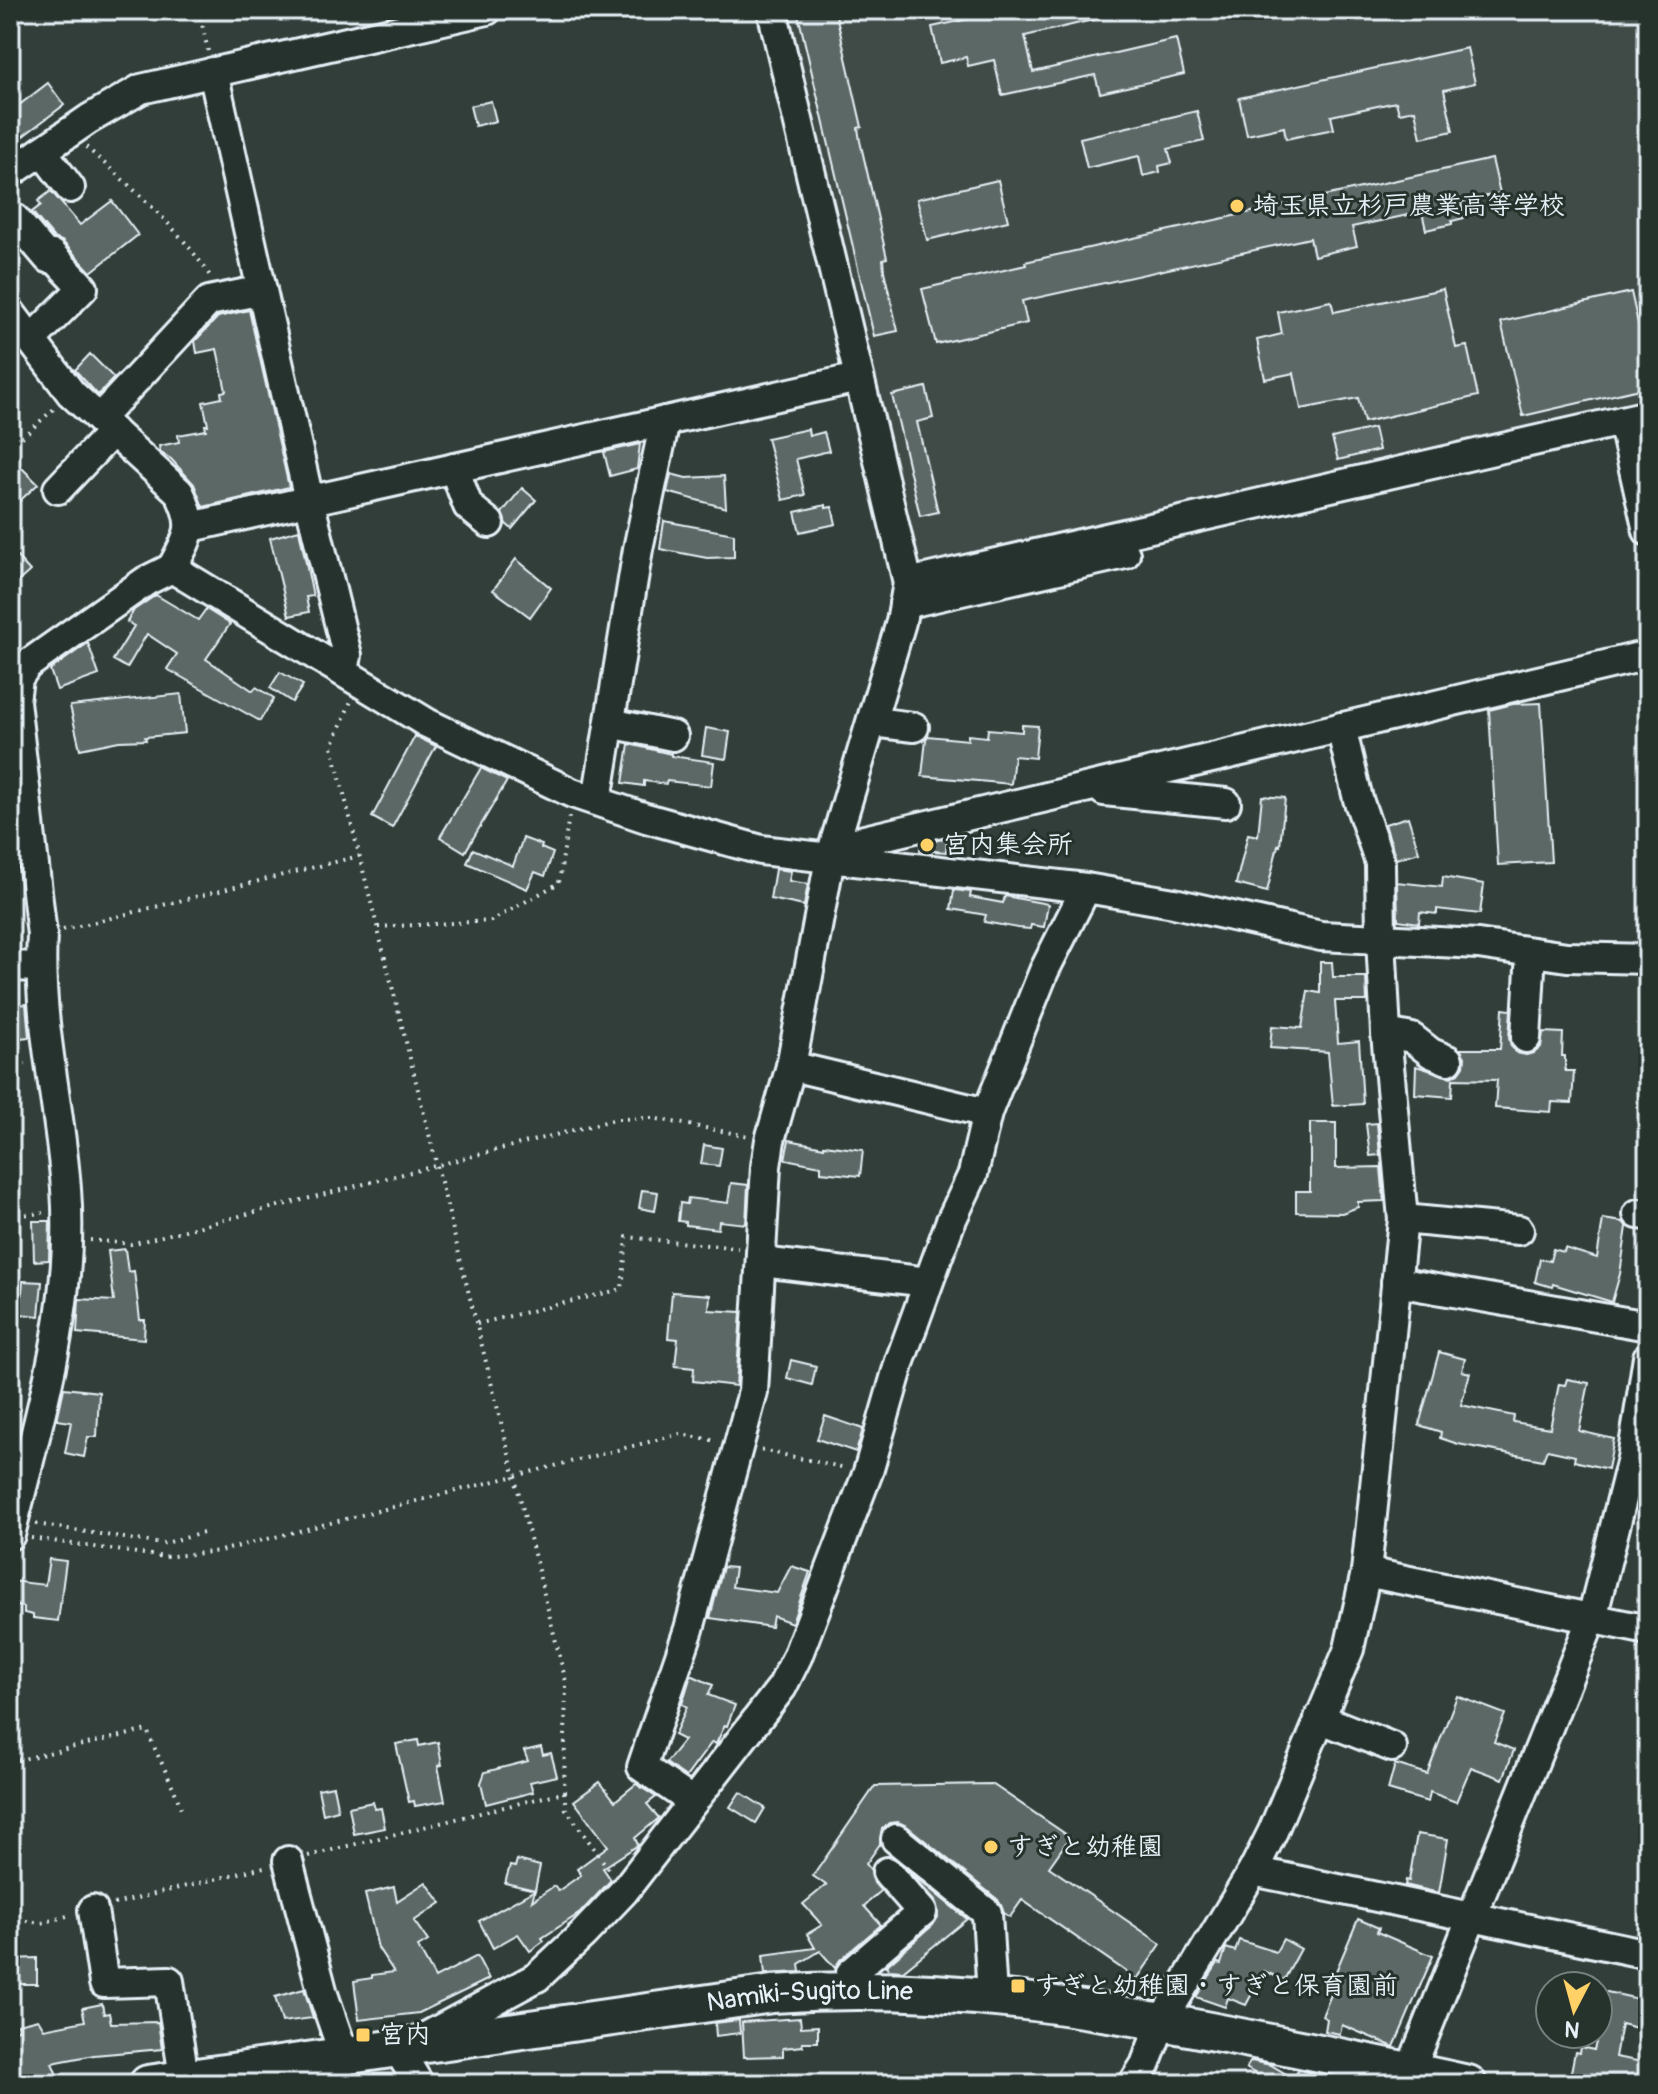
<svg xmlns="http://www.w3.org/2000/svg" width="1658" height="2094" viewBox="0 0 1658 2094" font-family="Pangolin,'Klee One',sans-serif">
	<rect width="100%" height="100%" fill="#323e39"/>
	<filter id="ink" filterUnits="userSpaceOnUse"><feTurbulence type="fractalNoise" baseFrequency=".0125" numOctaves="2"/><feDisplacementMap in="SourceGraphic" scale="16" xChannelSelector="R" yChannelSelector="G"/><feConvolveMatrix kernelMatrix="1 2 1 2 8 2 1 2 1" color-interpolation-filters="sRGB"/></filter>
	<g filter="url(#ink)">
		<path fill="#3f4b46" d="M778,10H1648V401L913,570Z"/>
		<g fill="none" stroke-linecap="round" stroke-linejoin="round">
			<path stroke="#9ea9ab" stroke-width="6" d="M1645,1319L1648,1303"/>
		</g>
		<g fill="#5c6865" stroke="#e8f1f8" stroke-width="2">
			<path d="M797,10H835L862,127L858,128L860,141L887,258L883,259L884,271L898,331L874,336Z"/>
			<path d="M1009,10H1110V16L1025,36L1033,72L1176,39L1184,74L1100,93L1095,75L1002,95L994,60L968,66L966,57L940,63L932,27Z"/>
			<path d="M1467,48L1475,83L1444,90L1453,131L1421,138L1415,110L1399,113L1396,102L1331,116L1334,129L1314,133L1286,139L1284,127L1247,135L1239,98Z"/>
			<path d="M48,83L64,105L10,146V112Z"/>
			<path d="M491,101L496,121L475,126L470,106Z"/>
			<path d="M1197,111L1204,141L1168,149L1172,163L1159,166L1160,172L1143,176L1139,156L1087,168L1080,138Z"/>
			<path d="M1492,159L1500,193L1461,202L1464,218L1452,221V224L1426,230L1422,212L1352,227L1357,246L1314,256L1310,238L1022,301L1027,323L936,344L922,289L1026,265L1025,262Z"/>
			<path d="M998,180L1008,221L927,240L917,199Z"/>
			<path d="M51,191L80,225L112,201L138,235L91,272L62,241L54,238L32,212L41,205L38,201Z"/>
			<path d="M1443,289L1456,348L1467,346L1478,396L1364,422L1358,398L1301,409L1294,373L1265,379L1257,340L1282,334L1278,312L1331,301L1334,312Z"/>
			<path d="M1631,292L1648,368V387L1523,416L1501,322Z"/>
			<path d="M249,310L289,487L203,507L194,484L171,459L160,452L159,446L179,442L178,435L206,430L205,425H208L203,402L222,398L221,392L226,391L217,349L197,353L195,341L218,317Z"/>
			<path d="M90,354L114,378L98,395L75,370Z"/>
			<path d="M926,387L933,418L917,422L938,512L920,516L892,395Z"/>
			<path d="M1374,428L1379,450L1338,460L1332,438Z"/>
			<path d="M808,429L809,436L824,432L829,451L796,459L805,495L783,500L767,438Z"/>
			<path d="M640,444L637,469L610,476L604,452Z"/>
			<path d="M10,456L38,484L10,510Z"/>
			<path d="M671,474L686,478L724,476L726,508L667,492Z"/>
			<path d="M522,488L536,500L512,529L506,524L502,513Z"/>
			<path d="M826,505V508L832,507L836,524L800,532L795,512Z"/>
			<path d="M664,521L734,534V557L707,558L660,549Z"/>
			<path d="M299,530L313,596L306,597L309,612L289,616L270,538Z"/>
			<path d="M10,549L30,571L10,589Z"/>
			<path d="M516,559L551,588L530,617L493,590Z"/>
			<path d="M156,595L198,620L206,609L230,624L206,659L253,691L256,687L274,698L260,721L167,669L177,654L147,634L127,668L113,660L134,626L127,622L134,610Z"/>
			<path d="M88,643L99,675L57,690L50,670Z"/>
			<path d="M280,672L303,685L292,702L270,688Z"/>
			<path d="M181,694L185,733L145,737L146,740L119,741L80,749L70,706Z"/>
			<path d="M1541,703L1551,862L1498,865L1489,710L1513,704Z"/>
			<path d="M1022,725L1038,726L1035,758L1014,756L1011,784L922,776L926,739L928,736L968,740V735L987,737L988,729L1022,732Z"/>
			<path d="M706,728L730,732L726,759L702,755Z"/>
			<path d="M415,736L436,746L392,828L372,817Z"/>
			<path d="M629,744L671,754V756L714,762L711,786L667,781L666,784L644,781V786L623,783Z"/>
			<path d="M481,768L507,781L465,852L440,837Z"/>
			<path d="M1262,796L1285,798L1280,846L1278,845L1267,892L1236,884L1248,834L1258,836Z"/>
			<path d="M1408,817L1419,852L1396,859L1385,824Z"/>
			<path d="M523,838L542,845L541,848L553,853L545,876L535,872L527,889L467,863L473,849L513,866Z"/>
			<path d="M947,838L946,852L920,850L921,844Z"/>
			<path d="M775,869L791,871L789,881L808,884L804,906L770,899Z"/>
			<path d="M1443,877L1484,884L1480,914L1437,909V914L1420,912L1419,923L1398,920L1397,882L1442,887Z"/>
			<path d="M954,890L971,892L970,897L1003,903L1005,896L1048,904L1044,927L1031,925L1030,929L1018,928L984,922L986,915L951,909Z"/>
			<path d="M1320,962H1332L1333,977H1366L1367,1001H1335L1338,1043L1359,1041L1363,1104L1333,1106L1328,1052L1270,1048L1272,1026L1302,1028L1308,991L1320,993Z"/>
			<path d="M26,1004L29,1037L10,1039V1006Z"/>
			<path d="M1503,1009L1511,1010L1509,1038L1511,1046L1517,1053L1526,1055L1534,1053L1541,1047L1543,1032L1563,1033L1562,1056H1565V1071H1574L1572,1103L1552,1102L1551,1112L1495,1108L1497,1080L1453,1079L1452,1097L1415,1094L1416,1066L1451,1077L1459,1073L1464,1066L1465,1057L1460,1049H1500Z"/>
			<path d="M1310,1123H1336V1168L1381,1167L1384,1201L1358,1202V1207L1342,1213L1296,1212V1191H1310Z"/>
			<path d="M1377,1123L1380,1155L1370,1156L1366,1124Z"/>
			<path d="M789,1140L824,1147V1145L863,1150L860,1176L821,1172V1166L785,1159Z"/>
			<path d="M704,1145L722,1148L719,1166L701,1164Z"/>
			<path d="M731,1183L748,1185L746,1224L719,1221L718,1229L686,1225V1222L678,1221L680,1203L687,1204L688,1198L728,1203Z"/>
			<path d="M642,1190L658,1192L655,1211L639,1208Z"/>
			<path d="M1603,1219L1623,1222L1627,1227L1620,1274L1612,1302L1553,1284L1552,1287L1535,1282L1540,1259L1550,1261L1553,1249L1564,1252L1565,1248L1597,1258Z"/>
			<path d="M33,1221H50L49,1260L34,1261Z"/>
			<path d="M125,1249L128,1272L134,1271L140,1320H145L144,1339L77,1333L79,1299L114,1301L108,1251Z"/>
			<path d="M23,1281L42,1282L39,1316L20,1314Z"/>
			<path d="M672,1292L710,1295L709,1310L741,1312L736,1386L693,1381L694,1368L675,1366L678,1339L668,1338Z"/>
			<path d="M1439,1352L1465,1359L1462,1371L1470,1373L1461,1405L1514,1416L1513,1422L1550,1428L1559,1384L1565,1385L1567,1379L1589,1383L1579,1431L1614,1439L1608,1469L1574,1461L1575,1456L1547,1450L1543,1460L1458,1444L1440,1438L1441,1432L1419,1425Z"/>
			<path d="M791,1360L816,1366L812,1385L787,1378Z"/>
			<path d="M64,1388L99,1392L97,1437H88L84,1457L65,1453L71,1422L57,1420Z"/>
			<path d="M825,1416L863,1429L856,1452L817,1439Z"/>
			<path d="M49,1559L66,1561L58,1621L33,1618V1615L24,1613V1607L10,1605L11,1581L45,1585Z"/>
			<path d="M791,1566L810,1572L792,1623L773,1616L771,1627L710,1618L723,1567L735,1568L732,1587L777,1593Z"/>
			<path d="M691,1675L713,1685L708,1695L735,1705L727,1726L725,1725L716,1744L712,1742L686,1777L666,1763L684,1740L674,1735L687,1707L682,1704Z"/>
			<path d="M1457,1696L1505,1714L1494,1742L1514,1750L1503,1779L1471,1767L1456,1802L1430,1792L1428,1802L1388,1790L1395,1764L1427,1774Z"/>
			<path d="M418,1740L419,1746L438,1742L442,1765L438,1766L445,1801L415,1806L414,1801L409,1802L396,1744Z"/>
			<path d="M541,1747L543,1755L551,1753L557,1776L530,1782L533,1792L486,1804L481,1783L485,1772L528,1761L524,1751Z"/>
			<path d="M600,1782L615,1801L636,1784L656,1797L647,1804L659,1818L635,1838L638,1845L603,1868L611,1880L580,1913L542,1938L544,1941L530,1951L518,1934L493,1948L479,1921L535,1890L532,1901L554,1886L558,1891L581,1875L577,1869L608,1846L574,1801Z"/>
			<path d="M992,1784L1070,1837L1049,1867L1161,1944L1137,1979L1022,1900L1010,1917L1004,1913L998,1900L907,1826L898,1822L889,1823L882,1829L880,1844L866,1864L871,1870L874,1883L881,1891L864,1906L881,1925L840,1960L835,1968L820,1951L799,1964L800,1972L765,1974L763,1955L815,1948L807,1934L822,1925L803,1904L826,1885L813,1876L875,1786Z"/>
			<path d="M333,1786L338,1810L323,1814L318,1789Z"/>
			<path d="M740,1792L765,1808L756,1823L730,1807Z"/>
			<path d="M373,1802L375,1809L381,1808L385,1828L354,1834L349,1807Z"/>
			<path d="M1417,1834L1448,1839L1439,1893L1405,1885L1406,1880L1409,1881Z"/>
			<path d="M517,1860L540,1866L535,1890L505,1883L510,1866L515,1867Z"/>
			<path d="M909,1872L967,1919L903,1971L889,1970L886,1966L933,1925L938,1917L935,1901Z"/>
			<path d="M426,1882L441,1903L414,1921L428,1941L418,1947L435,1978L477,1956L489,1979L419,2013L359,2020L354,1981L372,1978V1975L394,1972L378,1948L365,1894L394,1887L397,1901Z"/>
			<path d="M1358,1919L1379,1928L1377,1932L1433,1956L1394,2047L1342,2025L1340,2034L1325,2031L1327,2019L1322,2016L1335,1985L1331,1983Z"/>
			<path d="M1283,1939L1301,1949L1284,1980L1264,1971L1246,2005L1228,1998L1225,2007L1196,1997L1218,1963L1221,1964L1226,1948L1235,1951L1239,1940L1276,1952Z"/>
			<path d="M37,1958V1984H10V1959Z"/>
			<path d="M304,1989L313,2018L282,2022L275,1997Z"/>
			<path d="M1598,1990L1643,2000L1637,2028L1621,2024L1615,2057L1648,2063V2084L1569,2082L1575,2052L1579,2053L1580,2047L1594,2050L1598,2034Z"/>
			<path d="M102,2004L104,2014L109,2013L111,2023L158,2022L162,2049L94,2055L52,2063L59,2080L49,2084H10V2069L15,2068L10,2031L19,2029L18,2024L38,2019L44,2029L85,2021L82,2008Z"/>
			<path d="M800,2018L801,2027L818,2026V2042H802L803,2046L783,2048V2056L744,2057L742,2022Z"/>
			<path d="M739,2020L740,2033L716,2036L715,2023Z"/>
			<path d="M1251,2061L1271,2065L1293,2078L1299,2070L1311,2073L1329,2084H1272L1246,2068Z"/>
		</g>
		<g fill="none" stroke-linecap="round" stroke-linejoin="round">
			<g stroke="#e8f1f8" stroke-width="34">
				<g id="minor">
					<path d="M772,10L908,583L1648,415"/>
					<path d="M213,72L309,500L347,655L344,671"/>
					<path d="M42,151L70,188"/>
					<path d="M10,173L89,119L141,89L487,10"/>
					<path d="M15,219L48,258L52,255L83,288L31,340"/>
					<path d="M10,312L71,393L179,492C197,528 189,535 172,568L427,723L572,793L646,818L761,850L1086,888L1174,903L1321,936L1478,944L1567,957L1648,959"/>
					<path d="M99,419L209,301L262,290"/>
					<path d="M1623,421L1648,531"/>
					<path d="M454,468L468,506L489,523"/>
					<path d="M58,489L113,431"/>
					<path d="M191,527L858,378"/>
					<path d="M904,604L1125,554"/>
					<path d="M873,722L914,727"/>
					<path d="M610,723L673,736"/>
					<path d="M1104,791L1226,803"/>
					<path d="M597,800L638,549L665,421"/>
					<path d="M835,847L1648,655"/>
					<path d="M10,966L40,967"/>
					<path d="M1386,1033L1412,1038L1431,1053L1448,1060"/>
					<path d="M1526,1038L1531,952"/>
					<path d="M791,1066L987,1113"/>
					<path d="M1638,1214L1648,1215"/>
					<path d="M1403,1219L1519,1230"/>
					<path d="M762,1262L928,1282"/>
					<path d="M1396,1282L1648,1326"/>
					<path d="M10,1535C38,1422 75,1305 66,1189C60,1104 37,1021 42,935L15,701L18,678L27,665L146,581L172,568"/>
					<path d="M1366,1572L1648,1630"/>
					<path d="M1319,1718L1392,1747"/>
					<path d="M693,1802L642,1767L689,1629L753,1392L766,1166L770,1140L791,1066L830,859L901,622L908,583"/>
					<path d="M896,1839L987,1913L992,1996"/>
					<path d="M288,1861L323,1994L344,2055"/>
					<path d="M1253,1871L1648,1954"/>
					<path d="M93,1910L104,1983L169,1981L184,2077"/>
					<path d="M850,1990L851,1973L922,1912L887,1872"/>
					<path d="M422,2039L537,1977L583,1934L624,1891L782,1687L797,1657L868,1472L900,1361L950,1223L973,1174L987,1113L1044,971L1086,888"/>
					<path d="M397,2048L419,2084"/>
					<path d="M328,2057L342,2084"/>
					<path d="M1133,2084L1145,2065L1162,2021L1253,1871L1273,1831L1349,1649L1366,1572L1403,1219L1386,1033L1381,939L1380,863L1358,799L1341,727"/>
					<path d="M1408,2084L1416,2056L1592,1618L1632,1459L1648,1357"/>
				</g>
			</g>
			<g stroke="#e8f1f8" stroke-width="42">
				<g id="major">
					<path id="s1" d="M148,2084L772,1994C944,1982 1093,2007 1260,2041C1330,2055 1399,2069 1468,2084"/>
				</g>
			</g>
			<g stroke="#e8f1f8" stroke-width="4" stroke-dasharray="2 6" stroke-linecap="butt">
				<path d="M199,10L208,51"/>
				<path d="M86,147C132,188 179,227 212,279"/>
				<path d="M10,448L55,408"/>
				<path d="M378,927L491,921L559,883L569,815"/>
				<path d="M63,930L359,856"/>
				<path d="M10,1068L26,1064"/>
				<path d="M10,1216L43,1213"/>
				<path d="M90,1240L131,1244L617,1119L652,1118L748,1136"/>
				<path d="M477,1324L622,1289L627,1237L738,1248"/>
				<path d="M761,1450L846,1468"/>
				<path d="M36,1524L162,1544L203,1533"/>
				<path d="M31,1538L165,1557L220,1551L680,1434L717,1441"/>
				<path d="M10,1762L147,1730C157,1757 175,1785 182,1813"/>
				<path d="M564,1792L566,1809L610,1871"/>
				<path d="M308,1856L564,1792L566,1682L332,746L351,701"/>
				<path d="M114,1904L268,1866"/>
				<path d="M10,1919L42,1923L71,1915"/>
			</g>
			<use href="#minor" stroke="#26332d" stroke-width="28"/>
			<use href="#major" stroke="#26332d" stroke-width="36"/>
		</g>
	</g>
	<g fill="#ffd166" stroke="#26332d" stroke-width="3">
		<circle cx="1237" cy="206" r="8"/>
		<circle cx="927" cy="845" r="8"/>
		<circle cx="991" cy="1847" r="8"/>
		<rect x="1010" y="1978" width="16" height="16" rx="4"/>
		<rect x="355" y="2027" width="16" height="16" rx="4"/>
	</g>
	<g text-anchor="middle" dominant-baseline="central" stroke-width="6" stroke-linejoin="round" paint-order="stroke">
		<g font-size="26" font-weight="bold" fill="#e8f1f8" stroke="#26332d" text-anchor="start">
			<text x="1253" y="206">埼玉県立杉戸農業高等学校</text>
			<text x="943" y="845">宮内集会所</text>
			<text x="1007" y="1847">すぎと幼稚園</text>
			<text x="1034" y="1986">すぎと幼稚園・すぎと保育園前</text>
			<text x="379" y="2035">宮内</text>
		</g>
		<g font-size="26" fill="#e8f1f8" stroke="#26332d">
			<text stroke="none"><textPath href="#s1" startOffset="668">Namiki-Sugito Line</textPath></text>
		</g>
	</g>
	<rect width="1658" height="2094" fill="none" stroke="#26332d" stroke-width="40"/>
	<rect x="20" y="20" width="1618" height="2054" fill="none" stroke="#e8f1f8" stroke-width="3" filter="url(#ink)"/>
	<g transform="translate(1574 2010) rotate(186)"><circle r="38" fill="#26332d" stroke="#747f7e" stroke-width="2"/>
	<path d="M0-6L14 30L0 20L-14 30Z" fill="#ffd166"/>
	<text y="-12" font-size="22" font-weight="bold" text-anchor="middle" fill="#e8f1f8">N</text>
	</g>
</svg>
